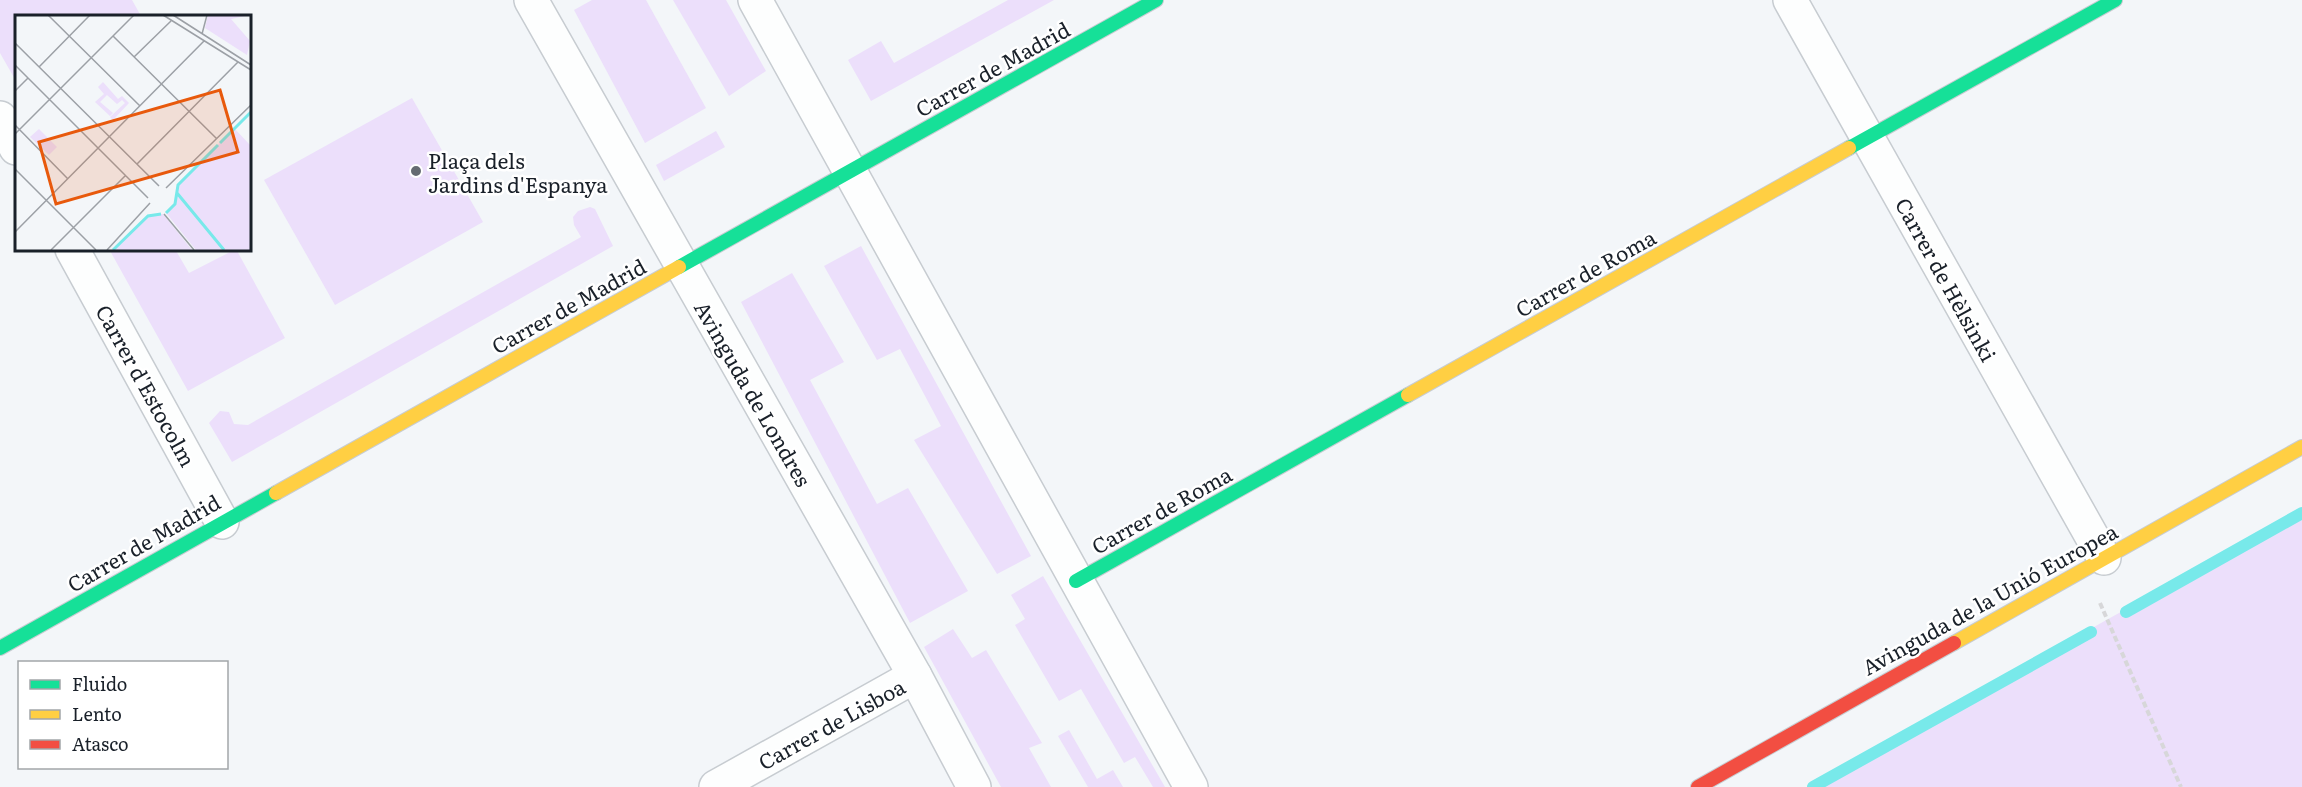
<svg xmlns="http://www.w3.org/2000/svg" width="2302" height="787" viewBox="0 0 2302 787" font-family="Literata,serif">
	<rect width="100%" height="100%" fill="#f3f6f9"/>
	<g fill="#ecdffb">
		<path d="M0,0H132L141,16H16V81L0,53Z"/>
		<path d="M592,0H646L706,108L645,143L574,10Z"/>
		<path d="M673,0H726L766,71L729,96Z"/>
		<path d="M1008,0H1054L871,101L848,60L881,41L894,63Z"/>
		<path d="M412,98L483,222L335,305L264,180Z"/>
		<path d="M716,131L725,147L664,181L656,165Z"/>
		<path d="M590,207L595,209L613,246L232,462L209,423L220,411L229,412L234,424L248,425L581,237L574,225L573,217L578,211Z"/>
		<path d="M861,246L1031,556L997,574L914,440L941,426L900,349L877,360L824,266Z"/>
		<path d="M109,249H175L189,273L236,249L285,338L188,391Z"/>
		<path d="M792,273L844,362L810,380L877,504L908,488L968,591L910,623L741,302Z"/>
		<path d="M2302,511V787H1807Z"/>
		<path d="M1043,576L1165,787H1153L1135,757L1124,763L1081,689L1059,701L1015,625L1025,619L1011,595Z"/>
		<path d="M953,629L972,658L986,650L1042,743L1029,748L1051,787H1001L924,647Z"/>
		<path d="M1069,730L1097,779L1113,770L1123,787H1088L1058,736Z"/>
	</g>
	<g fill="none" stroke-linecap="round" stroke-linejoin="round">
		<g stroke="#78e9ea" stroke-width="12">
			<path d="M2126,612L2302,513"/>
			<path d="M1813,787L2091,632"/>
		</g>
		<g stroke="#c7ccd1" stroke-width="36">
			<g id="street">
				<path d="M531,0L915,676L974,787"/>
				<path d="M755,0L1191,787"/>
				<path d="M1790,0L2104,558"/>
				<path d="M0,118L16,148"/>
				<path d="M72,249L222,522"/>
				<path d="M716,787L915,676"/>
			</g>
		</g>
		<g stroke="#c7ccd1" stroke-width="16">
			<g id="fast">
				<path d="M1849,148L2115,0"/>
				<path d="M679,267L1156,0"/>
				<path d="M1076,581L1408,395"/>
				<path d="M0,648L276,493"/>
			</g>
		</g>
		<g stroke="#c7ccd1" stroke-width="16">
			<g id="slow">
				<path d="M1408,395L1849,148"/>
				<path d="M276,493L679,267"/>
				<path d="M1954,643L2302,447"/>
			</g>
		</g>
		<g stroke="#c7ccd1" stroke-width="16">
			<path id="jam" d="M1698,787L1954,643"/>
		</g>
		<path stroke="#d7d7d9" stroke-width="4" stroke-dasharray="6 3" stroke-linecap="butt" d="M2100,603L2181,787"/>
		<use href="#street" stroke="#fdfefe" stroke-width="33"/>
		<use href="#fast" stroke="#16e098" stroke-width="14"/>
		<use href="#slow" stroke="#ffcf43" stroke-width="14"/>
		<use href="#jam" stroke="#f24e42" stroke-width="14"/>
	</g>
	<circle fill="#656b72" stroke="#fff" stroke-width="2" cx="416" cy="171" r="6"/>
	<g text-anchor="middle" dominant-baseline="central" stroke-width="5" stroke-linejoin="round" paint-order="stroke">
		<g font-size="21" fill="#192029" stroke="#fff">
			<text transform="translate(992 68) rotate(-29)">Carrer de Madrid</text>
			<text transform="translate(1585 272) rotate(-29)">Carrer de Roma</text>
			<text transform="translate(1947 279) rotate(61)">Carrer de Hèlsinki</text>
			<text transform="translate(568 305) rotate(-29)">Carrer de Madrid</text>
			<text transform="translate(147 385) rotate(61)">Carrer d'Estocolm</text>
			<text transform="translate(754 393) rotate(60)">Avinguda de Londres</text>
			<text transform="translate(1161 509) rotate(-29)">Carrer de Roma</text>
			<text transform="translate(143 542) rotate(-30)">Carrer de Madrid</text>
			<text transform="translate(1989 598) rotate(-29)">Avinguda de la Unió Europea</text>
			<text transform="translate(831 723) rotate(-29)">Carrer de Lisboa</text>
		</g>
		<g font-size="21" fill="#192029" stroke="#fff" text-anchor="start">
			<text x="428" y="159">Plaça dels<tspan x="428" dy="24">Jardins d'Espanya</tspan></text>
		</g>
	</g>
	<g transform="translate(15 15)">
		<rect width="236" height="236" fill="#f3f6f9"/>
		<path d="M193,0H235L216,4L235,26L232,40L190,13ZM88,67L103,84L107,81L114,88L98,105L95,102L110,88L107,85L102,89L92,80L85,87L98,98L95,101L80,87L89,79L83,72ZM219,113L235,130V235H181L151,198L161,187L162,171ZM24,114L42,132L34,140L15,122ZM137,199H148L177,235H98Z" fill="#ecdffb"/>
		<path fill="none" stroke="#78e9ea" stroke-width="3" d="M205,128L236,97M162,178L209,235M151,198L160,189L163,170L203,130M98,235L133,201L146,199"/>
		<path fill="none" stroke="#9ca0a6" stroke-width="1.5" d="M33,0L125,91M148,0L236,55M158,0L236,50M187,19L192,0M98,21L202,124M0,28L144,171M119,42L156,6M0,50L133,183M24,52L75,0M0,76L13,63M0,110L53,164M0,119L119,0M122,149L223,47M0,154L81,235M151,173L236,90M149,199L179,235M0,217L189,26M36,235L111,160M92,235L135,188"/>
		<path fill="#e8590c" fill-opacity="0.15" stroke="#e8590c" stroke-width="3" d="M205,75L223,137L41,189L24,127Z"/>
		<rect width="236" height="236" fill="none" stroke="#192029" stroke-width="3"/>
	</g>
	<rect x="18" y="661" width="210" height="108" fill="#ffffff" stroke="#a3a6a9" stroke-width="1.5"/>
	<rect x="30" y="680" width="30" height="9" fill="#16e098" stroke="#a3a6a9" stroke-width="1.5"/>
	<text x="72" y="691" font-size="18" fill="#192029">Fluido</text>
	<rect x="30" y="710" width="30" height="9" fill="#ffcf43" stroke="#a3a6a9" stroke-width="1.5"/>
	<text x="72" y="721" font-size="18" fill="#192029">Lento</text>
	<rect x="30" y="740" width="30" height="9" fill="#f24e42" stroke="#a3a6a9" stroke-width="1.5"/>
	<text x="72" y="751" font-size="18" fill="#192029">Atasco</text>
</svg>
